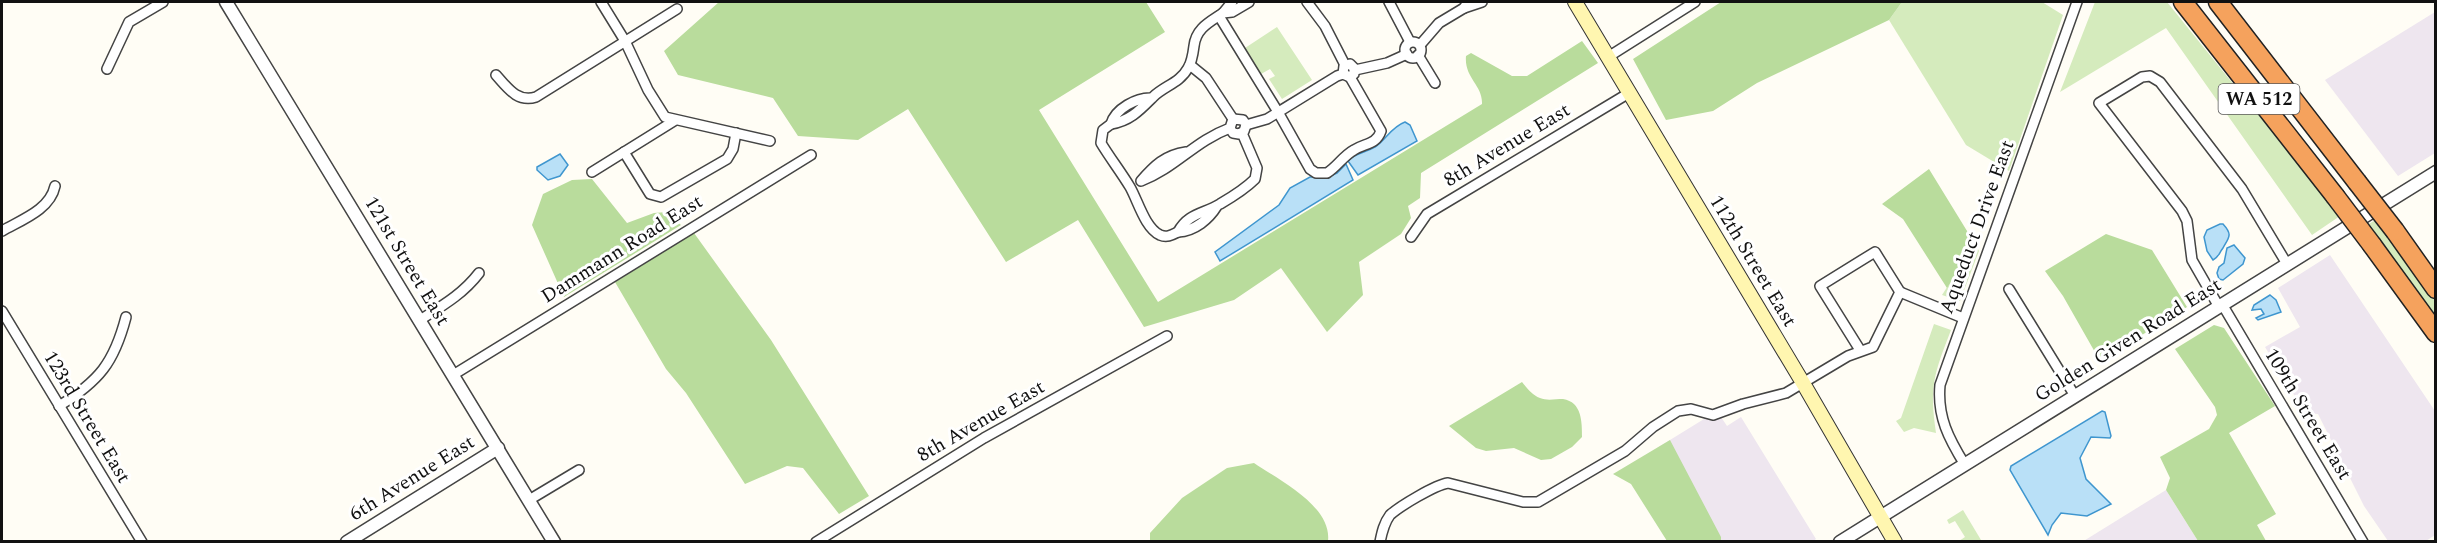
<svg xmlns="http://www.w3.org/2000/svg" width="2437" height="543" viewBox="0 0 2437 543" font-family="Spectral,serif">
	<rect width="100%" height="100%" fill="#fffdf5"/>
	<g fill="#eee6ef">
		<path d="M2435,12V153L2398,176L2325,80Z"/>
		<path d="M2330,255L2435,411V535L2426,541H2388L2364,506L2318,414L2305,413L2265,347L2300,327L2278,288Z"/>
		<path d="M1717,411L1727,426L1741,417L1816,539L1812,542L1715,541L1657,448Z"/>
		<path d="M2166,490L2198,541L2082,542Z"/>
	</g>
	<g fill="#d5ebbd">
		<path d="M1902,2H2042L2063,15L2009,171L1966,145L1889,20Z"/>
		<path d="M2095,2H2167L2340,216L2312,235L2166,28L2060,92Z"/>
		<path d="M1277,27L1312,80L1282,99L1269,79L1275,76L1270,69L1261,74L1245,48Z"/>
		<path d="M2377,219L2435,301V321L2367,225Z"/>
		<path d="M1975,244L1979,251L1960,301L1942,295Z"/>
		<path d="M1934,324L1951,330C1934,374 1929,386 1936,433L1914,428L1904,432L1896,421L1901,418Z"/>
		<path d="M1963,510L1981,540L1959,541L1965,537L1955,521L1949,524L1947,520Z"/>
	</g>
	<g fill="#b9dc9c">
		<path d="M719,2H1146L1165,32L1039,110L1158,302L1482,104C1483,85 1464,78 1466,56L1471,53L1512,76H1527L1582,41L1598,63L1421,173L1420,198L1408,206L1411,218L1401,234L1359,262L1363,295L1327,332L1281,268L1234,300L1144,327L1078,220L1006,262L908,109L858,140L798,136L773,98L678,75L664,51Z"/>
		<path d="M1721,2H1902L1889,20L1757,83L1713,111L1666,120L1633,59Z"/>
		<path d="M1929,169L1975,244L1947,288L1903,219L1882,204Z"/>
		<path d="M592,179L627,223L654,213L667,212L681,225L564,297L532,225L543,194L572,180Z"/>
		<path d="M694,233L771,340L869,496L839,514L803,468L787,466L745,484L686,393L666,369L615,282Z"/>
		<path d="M2106,234L2152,250L2187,307L2100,361L2063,296L2045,271Z"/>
		<path d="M2214,325L2224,328L2275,406L2229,433L2276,514L2257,525L2266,541H2198L2166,490L2170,478L2160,457L2209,429L2217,415L2215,407L2175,349Z"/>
		<path d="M1522,382C1527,388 1532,395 1540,398C1547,401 1555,399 1563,399C1582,402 1582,422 1582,437L1572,447L1551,459L1541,460L1514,448L1486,451L1476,448L1449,426Z"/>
		<path d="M1670,440L1721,537V541H1667L1631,484L1613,474Z"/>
		<path d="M1254,463C1279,480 1332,506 1328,541H1150V533L1182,498L1227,468Z"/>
	</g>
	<g fill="#b9e0f7" stroke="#3f96cf" stroke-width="1.5">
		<path d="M1405,122L1410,125L1417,141L1358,175L1348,161C1356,152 1366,153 1375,147C1385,141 1391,127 1405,122Z"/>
		<path d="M560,154L568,165L560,176L548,180L537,170V167Z"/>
		<path d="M1346,164L1353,180L1220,261L1215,252L1279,205L1290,188L1310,177H1328L1337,173Z"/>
		<path d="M2220,224H2223C2233,235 2229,237 2223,248C2219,253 2219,257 2213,260L2207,251L2204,237L2207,230Z"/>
		<path d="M2234,245L2245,258L2243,264L2223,280L2219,279L2217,273L2219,267L2224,263L2227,248Z"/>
		<path d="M2270,295L2276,300L2281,312L2258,320L2256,318L2264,314L2261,309L2252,310L2254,305Z"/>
		<path d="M2102,411L2105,412L2111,436L2110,438L2091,437L2080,458L2086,479L2111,504L2087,516L2061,513L2052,525L2048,535L2010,470L2011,466Z"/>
	</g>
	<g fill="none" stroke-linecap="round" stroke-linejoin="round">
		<g stroke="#444" stroke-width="12">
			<g id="minor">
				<path d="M601,2L625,41L648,90L665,117L770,141"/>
				<path d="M1232,2L1223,13L1232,12L1249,2"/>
				<path d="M1307,2L1325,26L1345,65"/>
				<path d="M1389,2L1410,42"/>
				<path d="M1468,2L1464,8L1482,2"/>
				<path d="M1219,16L1278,112L1310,169L1316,173H1327C1337,167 1343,156 1354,150C1365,143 1376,145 1381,131L1350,77"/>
				<circle cx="1413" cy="50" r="8"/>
				<path d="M1420,45L1439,23L1464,8"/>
				<path d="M1418,55L1435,83"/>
				<path d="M1608,57L1695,2"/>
				<path d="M1190,65L1206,78L1233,119"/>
				<path d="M107,69L129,22L163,2"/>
				<path d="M1355,70L1387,63L1407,54"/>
				<path d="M496,75C507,87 517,103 536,97L677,9"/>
				<path d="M1152,98C1137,97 1115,109 1111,124C1130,121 1140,110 1153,97C1164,86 1180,83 1188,68C1192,62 1193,54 1194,46C1196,28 1210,22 1223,13"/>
				<path d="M1111,124L1103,130L1101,143C1110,158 1121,172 1130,187C1138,201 1145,228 1160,235C1167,238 1172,235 1178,232"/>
				<path d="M1246,125L1267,119L1337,76L1343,74L1350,77L1354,74V68L1350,64L1344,66L1343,74"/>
				<path d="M624,152L650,194L661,197L727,159L733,149L736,133"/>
				<path d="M1186,152C1165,155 1154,166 1141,181C1175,168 1195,141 1230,128L1233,119L1243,120L1246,125L1244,131L1239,134L1233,133L1230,128"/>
				<path d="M592,172L674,121"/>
				<path d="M1217,206C1209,219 1195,231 1178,232C1188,213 1204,214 1220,204C1232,197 1245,189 1255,179L1257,168L1242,133"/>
				<path d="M2,231C21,220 50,210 55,186"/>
				<path d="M1411,237L1427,214L1629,93"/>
				<path d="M2009,289L2075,396"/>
				<path d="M1900,292L1963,318"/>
				<path d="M2222,304L2363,542"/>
				<path d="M2219,307L2192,260L2187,221L2182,211L2099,103L2142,77L2150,76L2160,82L2242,189L2287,264"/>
				<path d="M2,311L142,542"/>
				<path d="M420,320C442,306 463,294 479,273"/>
				<path d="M1860,350L1820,286L1875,252L1900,292"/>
				<path d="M453,375L811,155"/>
				<path d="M59,406C99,381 114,363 126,317"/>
				<path d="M1965,465C1949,439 1937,417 1940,385L2077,2"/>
				<path d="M529,500L579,470"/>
				<path d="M816,542L984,438L1167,336"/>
				<path d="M1380,542C1382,532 1384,523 1390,515C1400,506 1435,485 1448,483L1523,502H1538L1625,451L1653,427L1678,411L1691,409L1713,415L1743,404L1786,393L1848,356L1873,347L1900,292"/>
			</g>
		</g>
		<g stroke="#444" stroke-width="15">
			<g id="tertiary">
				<path d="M226,2L554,542"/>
				<path d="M347,542L498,448"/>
				<path d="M1840,542L2436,172"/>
			</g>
		</g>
		<g stroke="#333" stroke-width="16">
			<path id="secondary" d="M1575,2L1803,383L1895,542"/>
		</g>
		<g stroke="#222" stroke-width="21">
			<g id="motorway">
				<path d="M2183,2L2335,196"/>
				<path d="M2218,2L2357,182"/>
				<path d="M2395,231L2436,289"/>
				<path d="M2372,245L2436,333"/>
			</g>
		</g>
		<use href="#minor" stroke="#fff" stroke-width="9"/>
		<use href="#tertiary" stroke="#fff" stroke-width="12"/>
		<use href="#secondary" stroke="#fff6b0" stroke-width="14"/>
		<use href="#motorway" stroke="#f5a25d" stroke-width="18"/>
		<g stroke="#222" stroke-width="21" stroke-linecap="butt">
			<g id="motorway-bridge">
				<path d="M2357,182L2395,231"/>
				<path d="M2335,196L2372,245"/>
			</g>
		</g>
		<use href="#motorway-bridge" stroke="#f5a25d" stroke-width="18"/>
	</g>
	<g text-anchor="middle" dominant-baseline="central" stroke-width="6" stroke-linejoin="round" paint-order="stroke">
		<rect fill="#fff" stroke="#585858" stroke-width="1.5" x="2218.5" y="84" width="81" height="30" rx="4.5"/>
		<g font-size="18" font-weight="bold" fill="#111">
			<text x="2259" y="99">WA 512</text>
		</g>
		<g font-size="20" fill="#111" stroke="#fff">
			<text transform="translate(1507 145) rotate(-31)">8th Avenue East</text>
			<text transform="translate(1977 227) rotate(-70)">Aqueduct Drive East</text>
			<text transform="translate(622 249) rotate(-32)">Dammann Road East</text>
			<text transform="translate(407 261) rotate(59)">121st Street East</text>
			<text transform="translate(1753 261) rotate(59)">112th Street East</text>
			<text transform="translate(2128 340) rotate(-32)">Golden Given Road East</text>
			<text transform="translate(2308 414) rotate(59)">109th Street East</text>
			<text transform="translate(87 417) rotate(59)">123rd Street East</text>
			<text transform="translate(981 421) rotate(-30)">8th Avenue East</text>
			<text transform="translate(412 478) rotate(-32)">6th Avenue East</text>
		</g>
	</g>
	<rect width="2437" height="543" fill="none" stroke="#111111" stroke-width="6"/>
</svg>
